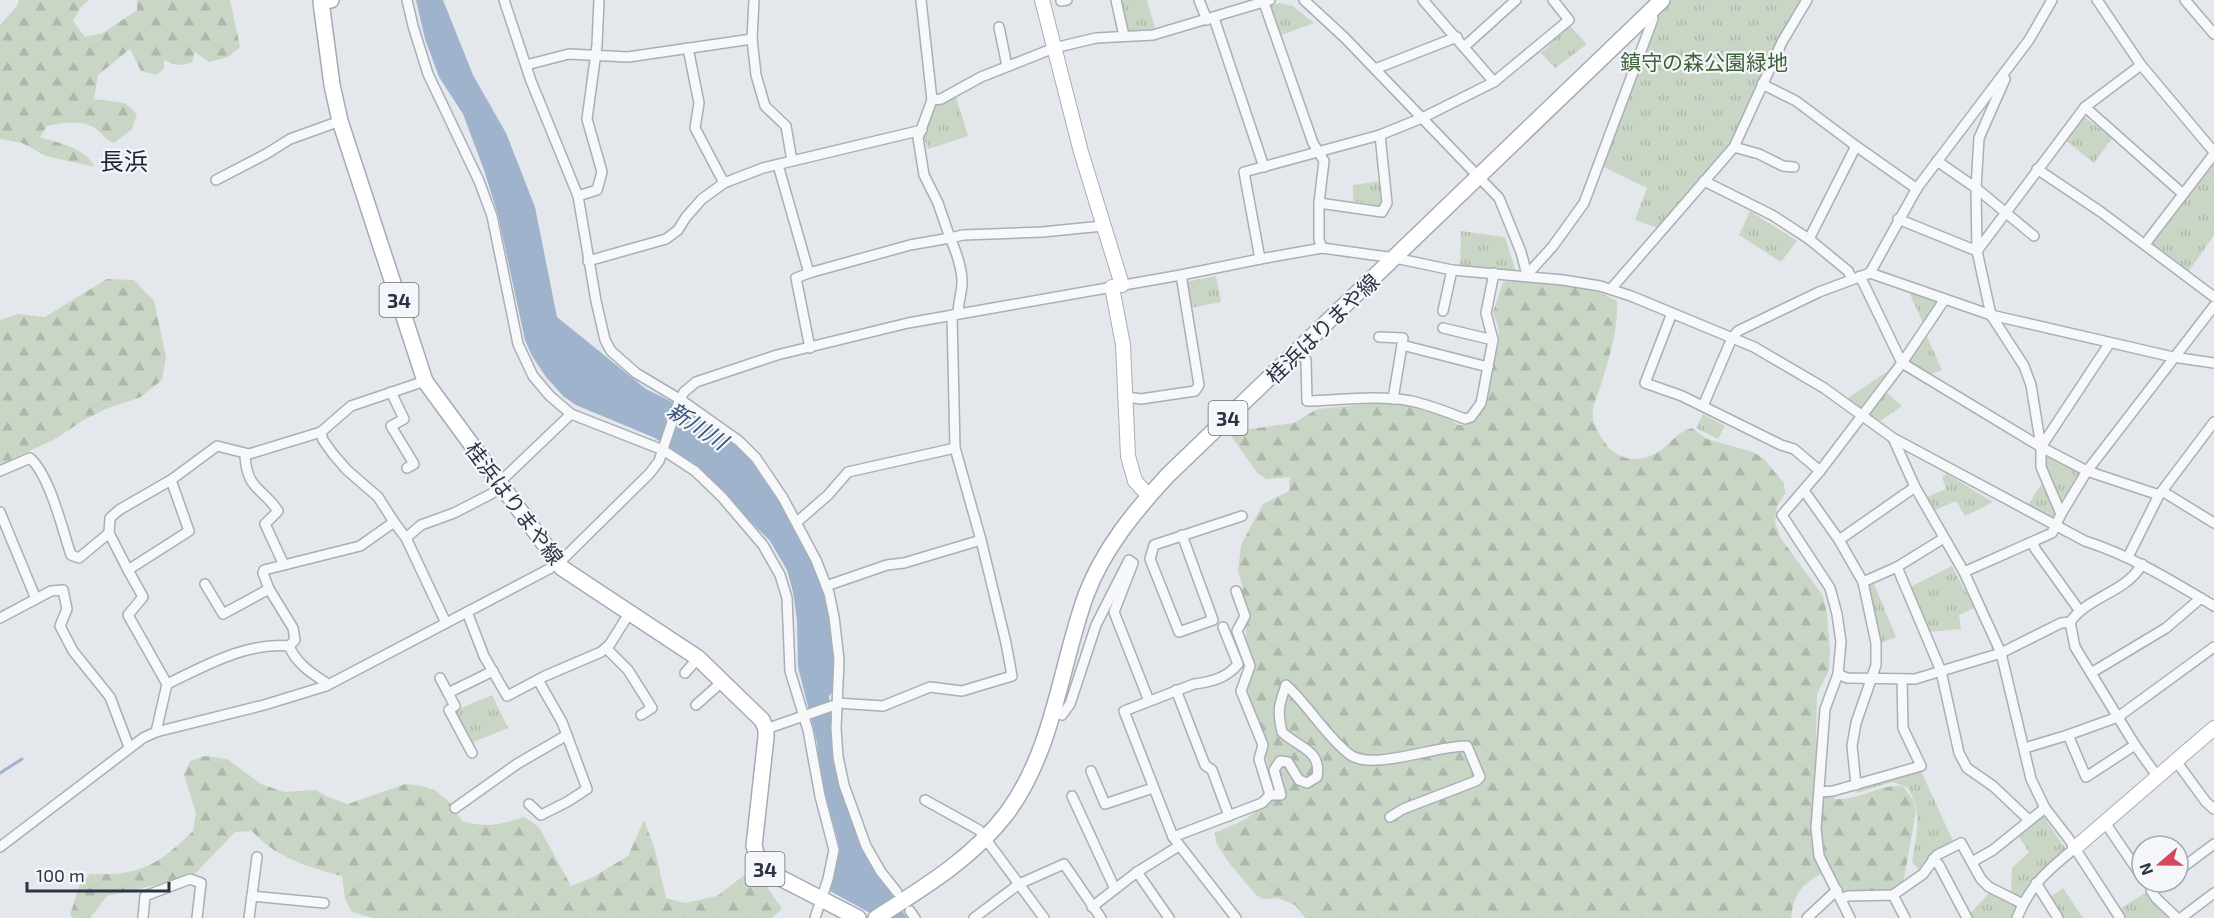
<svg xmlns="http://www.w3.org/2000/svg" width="2214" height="918" viewBox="0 0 2214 918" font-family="'Exo 2','Noto Sans JP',sans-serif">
	<defs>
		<pattern id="grass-tufts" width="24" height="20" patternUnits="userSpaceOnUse" patternTransform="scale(1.5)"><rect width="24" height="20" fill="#c9d6c5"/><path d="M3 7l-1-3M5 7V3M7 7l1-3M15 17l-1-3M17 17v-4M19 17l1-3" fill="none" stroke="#adb8ab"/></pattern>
		<pattern id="forest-firs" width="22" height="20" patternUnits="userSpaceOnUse" patternTransform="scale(1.5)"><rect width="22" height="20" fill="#c9d6c5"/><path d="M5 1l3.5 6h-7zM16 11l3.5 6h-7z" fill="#adb8ab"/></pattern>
	</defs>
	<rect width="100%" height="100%" fill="#e4e7ec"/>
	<g fill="url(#grass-tufts)">
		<path d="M1120,0H1147L1155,28L1128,32Z"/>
		<path d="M1671,0H1803L1779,39L1728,148L1658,228L1635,220L1647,188L1602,166L1661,11Z"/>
		<path d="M1279,3L1293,6L1314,23L1281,35L1271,6Z"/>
		<path d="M1569,25L1587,44L1555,68L1541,53Z"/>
		<path d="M955,94L968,136L928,149L923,135L935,104Z"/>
		<path d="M2083,116L2112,138L2094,163L2065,140Z"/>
		<path d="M2214,161V235L2189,271L2151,243Z"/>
		<path d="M1381,181L1384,201L1379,206L1353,201V185Z"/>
		<path d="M1750,211L1797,241L1781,262L1739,235Z"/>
		<path d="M1461,231L1505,237L1516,272L1460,266Z"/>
		<path d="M1216,276L1221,302L1190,308L1185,282Z"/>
		<path d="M1909,292L1937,302L1923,323Z"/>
		<path d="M1927,337L1942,370L1930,375L1908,362Z"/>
		<path d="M1888,371L1860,408L1848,398Z"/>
		<path d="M1885,391L1902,406L1880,421L1868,413Z"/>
		<path d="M1703,414L1725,426L1718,439L1696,428Z"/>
		<path d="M2049,455L2080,471L2060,504L2044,463Z"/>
		<path d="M1947,474L1993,502L1965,516L1956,501L1935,510L1927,497L1946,489L1942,477Z"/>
		<path d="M2044,480L2057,510L2053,518L2028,505Z"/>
		<path d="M1952,566L1974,608L1959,615L1961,629L1928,632L1910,587Z"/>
		<path d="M1874,584L1896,637L1881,643L1868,587Z"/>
		<path d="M492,695L508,728L471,743L454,711Z"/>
		<path d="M1921,771L1953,841L1931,854L1919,870L1912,862C1917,833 1923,813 1907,787L1892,782L1857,793L1856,785Z"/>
		<path d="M2043,816L2066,849L2040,871L2021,899L2011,894L2012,868L2029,852L2017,834Z"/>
		<path d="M2063,888L2083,918H2062L2049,898Z"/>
		<path d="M1989,893L2017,904L2013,918H1971L1969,915Z"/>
		<path d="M2145,893L2168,918H2127L2121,908Z"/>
	</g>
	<g fill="url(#forest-firs)">
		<path d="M19,0H89L81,7L73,21L85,37L103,33L137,10V0H230L240,47L228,57L209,62L195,52L192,62C181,67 175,65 164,60V68L157,75L141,71L130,49L98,75L94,99L125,103L137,114L132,129L114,143C105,139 102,133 95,128C81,119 62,123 47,126L40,137C60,144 83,146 95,167L46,156L22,143L0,139V25L17,6Z"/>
		<path d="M107,279L134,280L154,301L166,357L162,380L141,397L106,409L84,420L53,440L0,465V320L18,314L45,317Z"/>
		<path d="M1515,280L1561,283L1599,292L1617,301C1618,329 1611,352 1603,378C1600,391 1591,405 1593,419C1593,422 1595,424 1596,427C1604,446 1619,463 1642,458C1669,453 1670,434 1692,428L1707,439L1753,452L1763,458L1784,483L1785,494L1777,506L1775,522L1780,537L1823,596L1827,614L1830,651L1829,670L1817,694L1816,739L1824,785L1835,799C1859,801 1879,784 1903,786L1913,800L1916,812L1903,884L1893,890L1845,892L1821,874C1800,886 1794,894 1791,918H1305L1295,905L1278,898L1263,899L1256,895L1229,863L1216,842L1215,833L1246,819L1260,808L1269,768L1254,721L1245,679L1246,630L1242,614V585L1238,571L1241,545L1263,504L1289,491L1290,477L1267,479L1258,474L1231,436L1243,430L1294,423L1317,409L1388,402L1427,407L1459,425H1466L1478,416L1485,406L1499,340L1498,326L1493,312L1503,282Z"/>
		<path d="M205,756L227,759L261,784L284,792L316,790L328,797L348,804L405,784L423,786L436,791L449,802L462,821C488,828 499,825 524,817L539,827L571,886L593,877L628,856L644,820L655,850L666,898L685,903L717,896L754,868L782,909L771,918H373L352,912L345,899L342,876C309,867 276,858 252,831L235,832L195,874L177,880L107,896L90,918H74L70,915L80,884L90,874C140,876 158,865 193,831L196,813L184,775L190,761Z"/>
	</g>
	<path fill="#9fb4cc" d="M416,0H443L473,75L506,133L535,207L557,317L646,389L688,410L737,446L756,464L784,508L816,566L826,592L833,633L834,690L829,696L833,747L877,872L907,918H879L830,891L839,851L838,841L820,775L817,742L798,667L797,620L793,592L787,570L770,541L695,466L655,438L576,405L563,396L546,377L532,356L525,340L498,215L484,170L463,114L439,77L425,39Z"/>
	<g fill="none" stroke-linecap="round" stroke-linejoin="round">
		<path stroke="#9fb4cc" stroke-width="3" d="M0,773L22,759"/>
		<g stroke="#a9aeb7" stroke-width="12">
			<g id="street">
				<path d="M407,0L413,26L428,74L479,181L492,216L518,344L533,376L550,396L571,414L663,450L695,471L722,497L763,545L780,575L787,598L790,671L808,730L820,796L834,850L828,879L815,918"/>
				<path d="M504,0L531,81L578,196L596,301L605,340L611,351L636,373L681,400L739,441L756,458L783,498L816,560L829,593L834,617L839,660L836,728L838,757L844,785L866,846L881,872L897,892"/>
				<path d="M754,0L752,39L756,75L765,106L786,126L792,161"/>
				<path d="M921,0L932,100L918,138L924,175L938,203L950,238L963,235L1042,232L1103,226"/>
				<path d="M1116,0L1124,36"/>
				<path d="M1199,0L1207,20"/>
				<path d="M1304,0L1345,38L1499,198L1521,252L1527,275"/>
				<path d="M1423,0L1494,82L1569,20L1553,0"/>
				<path d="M2097,0L2141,65L2214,152"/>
				<path d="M2185,0L2214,34"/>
				<path d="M1061,1L1067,0"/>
				<path d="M1264,3L1313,143L1324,161L1319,203V240L1322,248"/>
				<path d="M1214,18L1264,167"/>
				<path d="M999,27L1007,66"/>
				<path d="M1464,47L1516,0"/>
				<path d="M688,48L699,103L695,128L724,183"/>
				<path d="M526,65L569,54L628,57L752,39"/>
				<path d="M1375,69L1457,37"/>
				<path d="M1762,84L1796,101L1856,146"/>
				<path d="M932,100L941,99L981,77L1054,48L1096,38L1153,35L1270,0"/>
				<path d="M2085,107L2183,194"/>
				<path d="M1734,147L1759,154L1783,166L1794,167"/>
				<path d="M1937,161L1976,188L2034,236"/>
				<path d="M778,165L809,273L796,278L810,348"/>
				<path d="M2037,169L2101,212L2214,297"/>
				<path d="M216,180L266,154L290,139L340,121"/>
				<path d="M1704,181L1772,215L1809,239L1848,271L1852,279"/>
				<path d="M578,196L597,190L602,172L587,119L597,45L599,0"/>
				<path d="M1319,203L1382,212L1387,203L1380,135"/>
				<path d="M1898,219L1977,251L1976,188L1979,138L2005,79"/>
				<path d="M1809,239L1856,146L1917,189"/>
				<path d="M2145,244L2214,154"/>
				<path d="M1260,259L1244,172L1380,135L1422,118L1494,82"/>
				<path d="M588,261L666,239L678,230L686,217L702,199L724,183L763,168L922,130"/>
				<path d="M809,273L910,245L950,238C956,250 963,272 962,285C961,295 958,304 958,314"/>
				<path d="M1870,273L1917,188L2029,40L2052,0"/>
				<path d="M1527,275L1553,246L1584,203L1653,19L1651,11"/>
				<path d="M1860,276L1902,363L2041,447L2087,471L2159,495"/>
				<path d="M1611,289L1734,147L1782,42L1807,0"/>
				<path d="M1443,311L1452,270"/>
				<path d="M1672,313L1645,383L1682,396L1781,445L1794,449L1820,471"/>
				<path d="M1443,328L1493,340"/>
				<path d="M1379,337L1403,338L1402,345"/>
				<path d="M1298,352L1306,360L1307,401C1341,400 1378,395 1411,401C1430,405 1447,412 1465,419L1471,417L1481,403L1493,340L1486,313L1494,273"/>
				<path d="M391,392L404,419L391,426L414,464L407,468"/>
				<path d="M1127,397L1141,399L1195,391L1199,385L1181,275"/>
				<path d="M1393,399L1402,345L1488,367"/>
				<path d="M1703,406L1732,338L1738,331L1819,292L1870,273L1991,315L2173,357L2214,363"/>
				<path d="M321,432L323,440L333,454L347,470L378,497L394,522L406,538L446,623"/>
				<path d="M1893,438L1915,487L1964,572L2001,653L2031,779L2045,808L2069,839L2120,918"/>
				<path d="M2041,447L2109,344"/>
				<path d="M249,454L245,456C247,490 263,488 278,511L265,524L284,565L264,570L263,573L269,589"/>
				<path d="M0,471L30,458C50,476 62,528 71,555L79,558L109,533L110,518L119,510L171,480L217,446L249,454L321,432L351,406L425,381"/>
				<path d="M2162,491L2214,523"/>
				<path d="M1805,492L1839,540L1915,487"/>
				<path d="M0,512L36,599"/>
				<path d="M2061,514L2087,471L2214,306"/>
				<path d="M797,522L828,495L848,472L955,448"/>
				<path d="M109,533L128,570L189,531L171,480"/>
				<path d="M1182,535L1213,620L1179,632L1150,559L1154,545L1242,516"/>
				<path d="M406,538L421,525L454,513L491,494L502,486L503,479L571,414"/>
				<path d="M1839,540L1863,582L1897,567L1944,538"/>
				<path d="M2032,542L2036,550L2079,610"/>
				<path d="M2128,557L2159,495L2214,422"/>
				<path d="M2142,564C2126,593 2090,595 2070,622L2075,647L2135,745L2157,776"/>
				<path d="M284,565L360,546L394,522"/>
				<path d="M1897,567L1941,671L1959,753L1967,768L1993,786L2029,820"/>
				<path d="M128,570L143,597L128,615L167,684L156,732"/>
				<path d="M1964,572L2052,533L2061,514L2041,467V447L2031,385L2024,366L1991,315L1977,251L2085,107L2141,65"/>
				<path d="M205,584L223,614L269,589L293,628L295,640L289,646"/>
				<path d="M826,586L887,565L904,563L981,540"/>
				<path d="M1236,591L1245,616L1237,631L1250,666L1241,691L1263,745L1259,759L1270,795"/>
				<path d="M467,612L484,656L507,696L545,676L601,652L610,644L630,612"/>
				<path d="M0,618L51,591L63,590L67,609L60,626L73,651L110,697L129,747"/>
				<path d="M1223,627L1238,664C1227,678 1211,682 1194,684L1124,711L1173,837L1236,918"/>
				<path d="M606,648L628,670L652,708L641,715"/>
				<path d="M685,673L698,658"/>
				<path d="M2091,673L2166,628L2201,598"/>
				<path d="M1838,674L1847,678L1915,679L2001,653L2061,623L2070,622"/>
				<path d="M440,678L448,693"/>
				<path d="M167,684C205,666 246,642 289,646C296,663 311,673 325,682L326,686"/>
				<path d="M1176,690L1205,765L1212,770L1229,816"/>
				<path d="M837,703L883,706L930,687L962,691L1012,676L1006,643L981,540L955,448L952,315"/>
				<path d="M696,705L723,681"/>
				<path d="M1054,711L1062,715L1070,704L1096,625L1129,560L1133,563L1114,612L1149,701"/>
				<path d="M766,729L832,706L836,707"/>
				<path d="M2135,745L2086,777L2068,735L2118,717L2214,647"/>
				<path d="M2025,748L2068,735"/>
				<path d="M472,753L449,710L455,706L448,693L493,671"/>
				<path d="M2176,761L2206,802L2214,809"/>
				<path d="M1091,771L1105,804L1153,788"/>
				<path d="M1856,785L1852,746L1856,723L1876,665V643L1863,582"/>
				<path d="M1820,792L1833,791L1921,766L1903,728L1902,679"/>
				<path d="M1072,796L1115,889"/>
				<path d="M925,800L979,830L1044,918"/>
				<path d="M529,804L541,815L567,802L587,789L562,722L538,680"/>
				<path d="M455,808L517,764L567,735"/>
				<path d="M2104,821L2142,877"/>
				<path d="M1173,837L1262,803L1270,795H1281L1274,770L1280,761L1288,762L1299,780L1307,783L1317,777C1322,750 1299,748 1282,732C1277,710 1279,705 1286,685C1309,706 1325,735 1349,754C1371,772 1437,745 1467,746L1480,777L1476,781L1403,809L1390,817"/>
				<path d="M0,847L143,738L156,732L264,705L326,686L549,569L564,558L650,473L659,461L678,404L684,392L696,382L777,355L908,323L1181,275L1260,259L1322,248L1395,258L1452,270L1563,280L1600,286L1631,296L1754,347L1824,388L1893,438L2085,541C2132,556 2172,581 2214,606"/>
				<path d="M1933,859L1939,865L1967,918"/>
				<path d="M1972,862L1993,850L2045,808"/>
				<path d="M2178,871L2214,844"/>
				<path d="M1137,872L1169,918"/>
				<path d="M2163,882L2151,890L2156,898L2177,918"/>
				<path d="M2036,883L2058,918"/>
				<path d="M1893,895L1923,874L1937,855L1961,843L1981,879L1989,887L2023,904"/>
				<path d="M252,896L324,903"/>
				<path d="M1841,899L1848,896L1893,895L1905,918"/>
				<path d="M1092,907L1137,872L1179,846"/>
				<path d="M910,911L915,918"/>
				<path d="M143,918L145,896L190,879L201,883L197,918"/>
				<path d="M249,918L257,857"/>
				<path d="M974,918L1019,884L1064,864L1101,918"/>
				<path d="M1807,918L1837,890"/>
				<path d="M1850,918L1819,856L1816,828L1825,709L1838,674L1841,642L1837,614L1830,588L1782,515L1820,471L1902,363L1945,299"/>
				<path d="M2017,918C2030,885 2048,870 2075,848"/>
				<path d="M2181,918L2214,893"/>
			</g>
		</g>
		<g stroke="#a9aeb7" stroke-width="16">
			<g id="secondary">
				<path d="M1042,0L1081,152L1122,285"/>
				<path d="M1112,287L1123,345L1128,456L1135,481L1149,496"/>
				<path d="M2075,848L2214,728"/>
			</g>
		</g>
		<g stroke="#a3abb8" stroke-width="18">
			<g id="primary">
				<path d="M331,0L321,2L332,85L340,121L425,381L430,388L562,568L698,658L762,720L766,729V737L754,846L758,860L767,871L858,918"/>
				<path d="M876,918C923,888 973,858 1007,813C1054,749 1060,667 1086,595C1104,548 1134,512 1168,475L1662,0"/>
			</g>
		</g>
		<use href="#street" stroke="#f7f8fa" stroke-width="9"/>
		<use href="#secondary" stroke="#fff" stroke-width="14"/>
		<use href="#primary" stroke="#fff" stroke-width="15"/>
	</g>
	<g text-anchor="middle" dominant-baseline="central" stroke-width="4.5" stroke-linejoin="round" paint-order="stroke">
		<g fill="#f4f6f9" stroke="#676e7b" stroke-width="1.5">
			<rect x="379.5" y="283" width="39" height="34" rx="4.5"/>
			<rect x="1208.5" y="401" width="39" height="34" rx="4.5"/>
			<rect x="745.5" y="852" width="39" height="34" rx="4.5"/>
		</g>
		<g font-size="20" font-weight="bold" fill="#2b3445">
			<text x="399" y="300">34</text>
			<text x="1228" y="418">34</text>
			<text x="765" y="869">34</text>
		</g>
		<g font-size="21" fill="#3f6138" stroke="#f4f6f9">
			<text x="1704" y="61">鎮守の森公園緑地</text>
		</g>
		<g font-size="21" fill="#2b3445" stroke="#f4f6f9">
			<text transform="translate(1322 328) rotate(-44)">桂浜はりまや線</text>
			<text transform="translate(515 503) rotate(53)">桂浜はりまや線</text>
		</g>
		<g font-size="22" font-style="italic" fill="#34527a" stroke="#f4f6f9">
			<text transform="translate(698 425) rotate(33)">新川川</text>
		</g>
		<g font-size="24" fill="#1d2536" stroke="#f4f6f9">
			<text x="124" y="160">長浜</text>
		</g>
	</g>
	<g transform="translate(2160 864) rotate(250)"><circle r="28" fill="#f4f6f9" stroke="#a4a8b1" stroke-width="1.5"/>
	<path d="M0-4.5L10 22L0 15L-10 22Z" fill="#d1495b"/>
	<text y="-9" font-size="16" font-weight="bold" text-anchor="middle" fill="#2b3445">N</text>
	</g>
	<path d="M27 882v9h142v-9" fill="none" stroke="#2b3445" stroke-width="3"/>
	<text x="36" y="882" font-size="18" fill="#2b3445" stroke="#f4f6f9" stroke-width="4.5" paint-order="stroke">100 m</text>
</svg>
